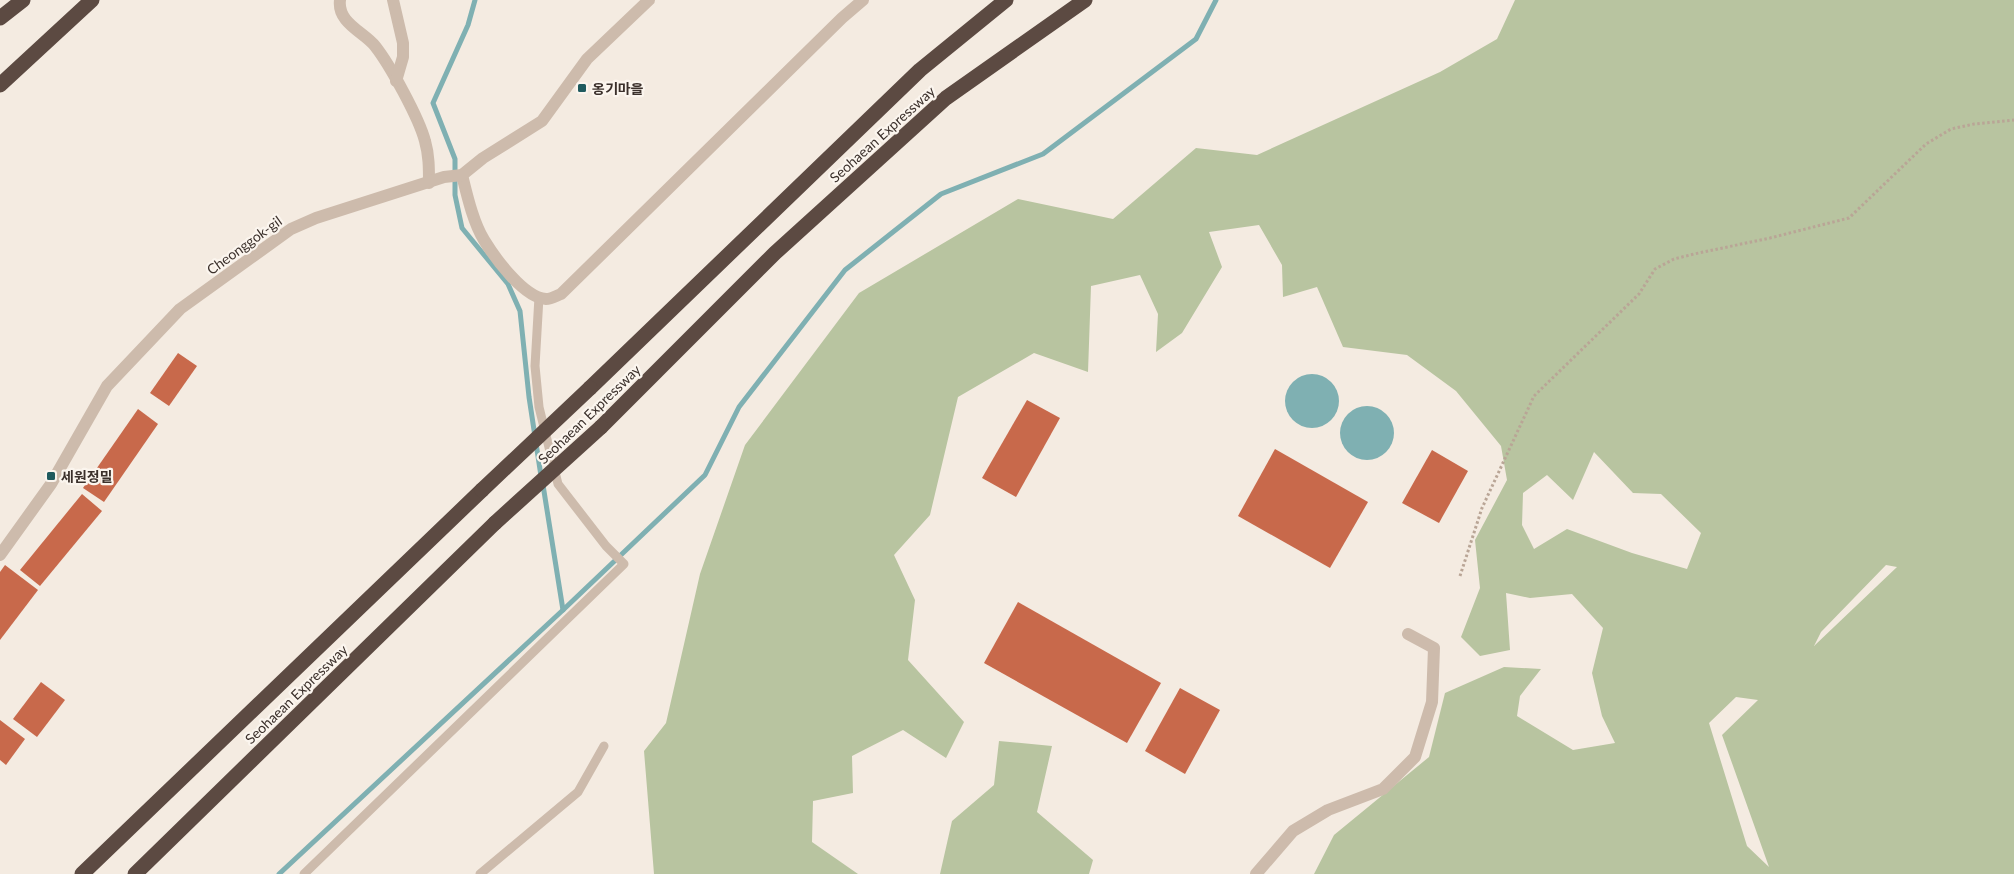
<svg xmlns="http://www.w3.org/2000/svg" width="2014" height="874" viewBox="0 0 2014 874" font-family="Lato,'Noto Sans KR',sans-serif">
	<rect width="100%" height="100%" fill="#f4ebe1"/>
	<g fill="#b8c4a0" fill-rule="evenodd">
		<path d="M1515,0H2014V874H1314L1334,835L1429,757L1445,693L1504,667L1541,669L1520,696L1517,716L1573,750L1615,743L1602,716L1592,673L1603,628L1572,594L1530,598L1506,593L1510,650L1480,656L1461,637L1480,588L1475,540L1507,480L1501,446L1456,391L1407,355L1343,347L1317,287L1283,297L1282,265L1259,225L1209,232L1222,267L1182,333L1156,352L1158,314L1140,275L1091,286L1088,372L1034,353L958,397L930,515L894,555L915,600L908,660L964,722L946,758L903,730L852,756L853,793L813,801L812,842L858,874H654L644,751L666,723L700,574L745,445L859,293L1018,199L1113,219L1196,148L1257,155L1440,72L1497,39ZM1594,452L1633,493L1661,494L1701,533L1687,569L1632,553L1567,529L1534,549L1522,525L1523,493L1547,475L1573,500ZM1886,565L1897,567L1814,646L1821,632ZM1736,697L1758,700L1722,735L1769,867L1747,846L1709,723Z"/>
		<path d="M999,741L1052,746L1037,812L1093,860L1089,874H940L952,821L994,785Z"/>
	</g>
	<g fill="#7fb0b2">
		<circle cx="1312" cy="401" r="27"/>
		<circle cx="1367" cy="433" r="27"/>
	</g>
	<g fill="none" stroke-linecap="round" stroke-linejoin="round">
		<g stroke="#7fb0b2" stroke-width="5">
			<path d="M475,0L468,25L433,103L455,159V195L462,228L508,284L520,311L529,397L541,476"/>
			<path d="M543,485L563,610"/>
			<path d="M279,874L563,610L705,475L739,407L845,270L941,194L1043,154L1196,39L1216,0"/>
		</g>
	</g>
	<g fill="#c8694b">
		<path d="M178,353L197,366L169,406L150,393Z"/>
		<path d="M1027,400L1060,418L1016,497L982,478Z"/>
		<path d="M138,409L158,424L104,502L83,488Z"/>
		<path d="M1275,449L1368,502L1330,568L1238,516Z"/>
		<path d="M1432,450L1468,471L1439,523L1402,503Z"/>
		<path d="M82,494L102,511L40,586L20,570Z"/>
		<path d="M5,565L38,590L0,640V572Z"/>
		<path d="M1018,602L1161,683L1127,743L984,663Z"/>
		<path d="M41,682L65,700L37,737L13,719Z"/>
		<path d="M1180,688L1220,710L1185,774L1145,751Z"/>
		<path d="M0,720L25,739L6,765L0,760Z"/>
	</g>
	<g fill="none" stroke-linecap="round" stroke-linejoin="round">
		<path stroke="#b9a596" stroke-width="3" stroke-dasharray="2.5 2.5" stroke-linecap="butt" d="M1460,576L1482,508L1534,396L1639,294L1655,269L1674,259L1694,254L1770,238L1849,218L1926,144L1951,129L1974,124L2014,120"/>
		<g stroke="#cdbbac" stroke-width="9">
			<path d="M304,874L624,564L606,546L558,484L539,407L535,366L539,297"/>
			<path d="M480,874L578,792L604,746"/>
		</g>
		<g stroke="#cdbbac" stroke-width="12">
			<path d="M340,0C337,23 364,32 375,46C390,65 419,118 425,141C429,155 429,168 429,183"/>
			<path d="M393,0L403,43V57L396,81"/>
			<path d="M462,175C467,195 473,222 484,240C495,258 524,298 546,299C551,299 556,296 561,294L842,18L863,0"/>
			<path d="M0,555L51,484L107,386L180,309L291,229L316,218L444,177L462,175L483,158L542,121L587,59L649,0"/>
			<path d="M1256,874L1293,831L1328,810L1383,789L1415,757L1432,702L1434,648L1408,634"/>
		</g>
		<g stroke="#5c4a42" stroke-width="15">
			<path d="M0,18L23,0"/>
			<path d="M0,85L92,0"/>
			<path d="M590,388L920,70L1006,0"/>
			<path d="M601,427L775,253L946,98L1085,0"/>
			<path d="M82,874L482,490"/>
			<path d="M135,874L495,523"/>
		</g>
		<g stroke="#5c4a42" stroke-width="15">
			<path d="M482,490L590,388"/>
			<path d="M495,523L601,427"/>
		</g>
	</g>
	<g fill="#1f5a5e" stroke="#fbf5ee" stroke-width="2">
		<rect x="577" y="83" width="10" height="10" rx="2.5"/>
		<rect x="46" y="471" width="10" height="10" rx="2.5"/>
	</g>
	<g text-anchor="middle" dominant-baseline="central" stroke-width="4.5" stroke-linejoin="round" paint-order="stroke">
		<g font-size="14" font-weight="bold" fill="#3b302b" stroke="#fbf5ee" text-anchor="start">
			<text x="592" y="88">옹기마을</text>
			<text x="61" y="476">세원정밀</text>
		</g>
		<g font-size="14" fill="#3b302b" stroke="#fbf5ee">
			<text transform="translate(882 134) rotate(-42)">Seohaean Expressway</text>
			<text transform="translate(244 245) rotate(-36)">Cheonggok-gil</text>
			<text transform="translate(589 414) rotate(-44)">Seohaean Expressway</text>
			<text transform="translate(296 694) rotate(-44)">Seohaean Expressway</text>
		</g>
	</g>
</svg>
